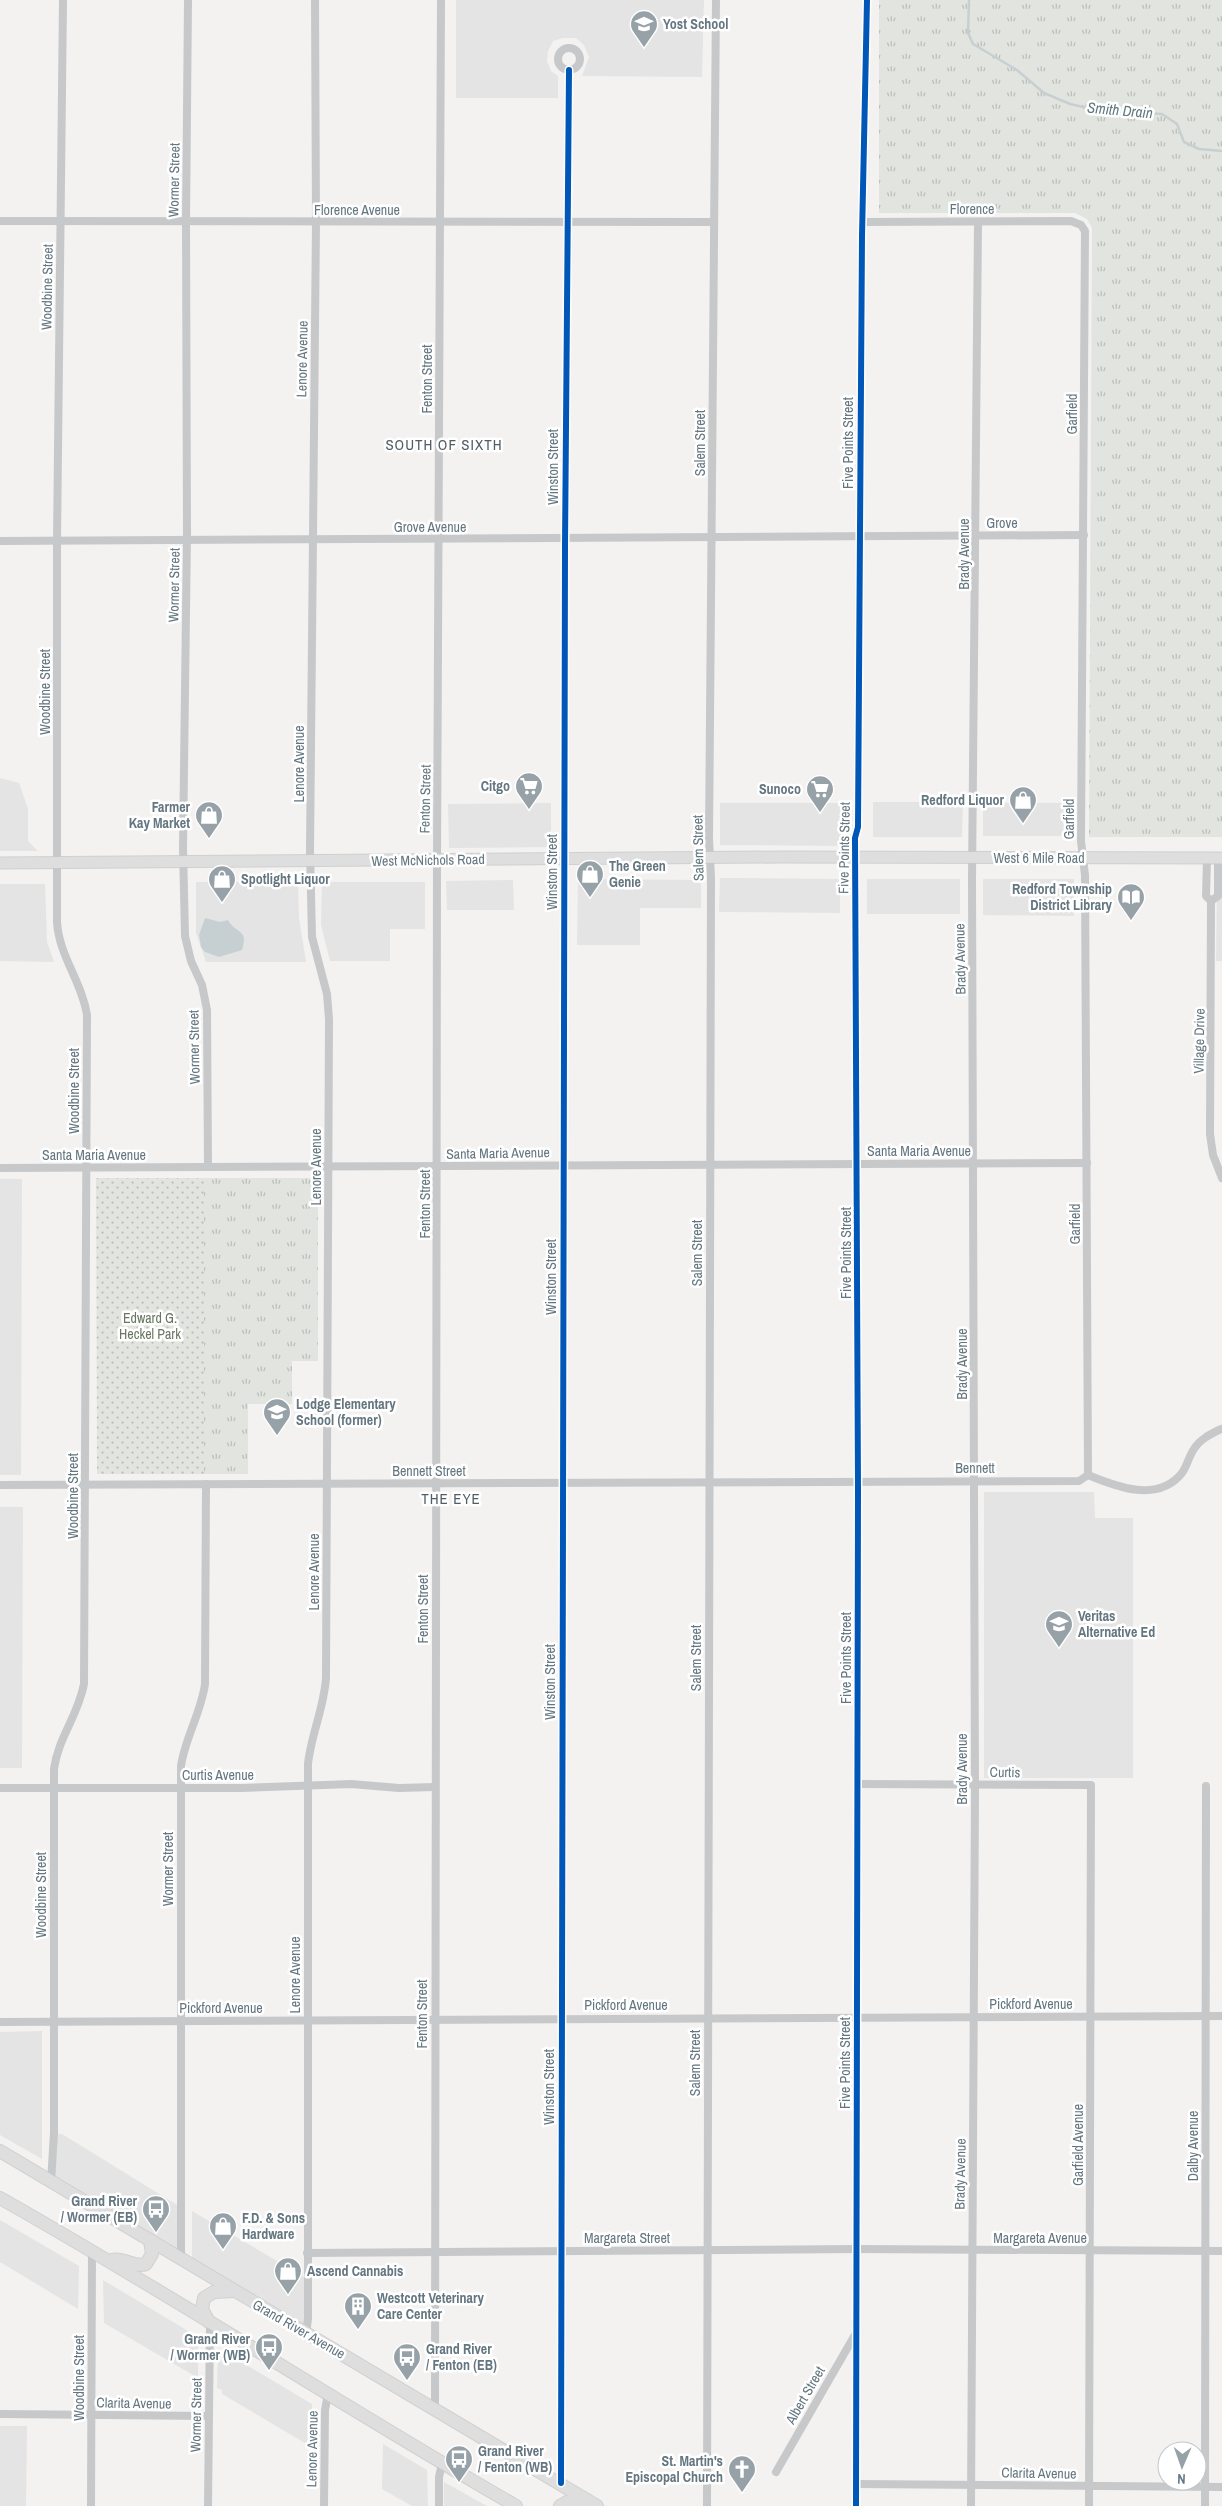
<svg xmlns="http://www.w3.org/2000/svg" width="1222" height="2506" viewBox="0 0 1222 2506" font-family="'Archivo Narrow',sans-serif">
	<defs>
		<pattern id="grass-tufts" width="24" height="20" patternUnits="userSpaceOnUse" patternTransform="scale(1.25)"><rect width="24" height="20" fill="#e2e5df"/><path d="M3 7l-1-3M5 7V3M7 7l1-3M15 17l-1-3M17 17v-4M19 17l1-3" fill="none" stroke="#bbbeba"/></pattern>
		<pattern id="park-dots" width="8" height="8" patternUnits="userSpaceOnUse" patternTransform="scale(1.25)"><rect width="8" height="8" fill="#e2e5df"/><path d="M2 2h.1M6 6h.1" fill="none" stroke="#bbbeba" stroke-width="1.8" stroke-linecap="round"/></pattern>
	</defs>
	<rect width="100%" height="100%" fill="#f3f2f1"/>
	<g fill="#e3e4e3">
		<path d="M456,0H704L702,77L582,76L589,57L584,45L576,38H563L553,41L548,51L547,61L551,71L558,76V98H456Z"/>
		<path d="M0,778L19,783L28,809V841L38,851H0Z"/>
		<path d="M873,802H963L962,837H873Z"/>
		<path d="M551,803V847L449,848L448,804Z"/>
		<path d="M720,803H845L844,846L720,845Z"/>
		<rect x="983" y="803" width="91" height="33"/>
		<path d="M720,878L840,879V913L719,912Z"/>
		<path d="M578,879L701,880V908H640V945H577Z"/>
		<rect x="867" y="879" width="93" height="35"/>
		<path d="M983,879H1074V916L983,915Z"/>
		<path d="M513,880L514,910H447L446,881Z"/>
		<path d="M1217,881H1222V961H1216Z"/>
		<path d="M196,882H298L299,918L306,962H206L196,933Z"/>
		<path d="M322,882H425V929H390V961H330L321,925Z"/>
		<path d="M0,884H45L47,942L54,962L0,961Z"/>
		<path d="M0,1179H22L21,1475H0Z"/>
		<path d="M984,1492H1094L1095,1518H1133V1778H984Z"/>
		<path d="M0,1507H23L22,1768H0Z"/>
		<path d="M42,2031V2159L0,2135V2032Z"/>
		<path d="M55,2134H62L177,2205L178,2255L53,2181Z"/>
		<path d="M192,2211L306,2278L305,2332L192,2263Z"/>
		<path d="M0,2220L79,2266L78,2309L0,2262Z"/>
		<path d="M103,2280L198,2337V2378L104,2323Z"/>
		<path d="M218,2348L312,2404V2444L310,2446L222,2394V2390L217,2388Z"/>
		<path d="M0,2426H27L26,2506H0Z"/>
		<path d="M383,2444L427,2470L428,2506H412L382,2489Z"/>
		<path d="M444,2482L487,2506H444Z"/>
	</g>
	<g fill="url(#grass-tufts)">
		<path d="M879,0H1222V837H1089L1092,228L1087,219L1075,213H879Z"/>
		<path d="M204,1178H318V1361H292V1404H248V1474H204Z"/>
	</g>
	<path fill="url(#park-dots)" d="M96,1178H204V1474H97Z"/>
	<path fill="#c6d0d2" d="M205,918L220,922L228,920C236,934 249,929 242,950L219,957L205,952L201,947L199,935Z"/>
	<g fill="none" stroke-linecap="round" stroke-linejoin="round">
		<path stroke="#c6d0d2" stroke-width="2.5" d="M969,0L968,33L973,44L1017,70L1044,93L1070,104L1096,110L1162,114L1177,124L1184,142L1199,149L1222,151"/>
		<g stroke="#cfd0d1" stroke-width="13">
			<path id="secondary" d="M0,863L779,857L1222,858"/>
		</g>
		<g stroke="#d0d0d0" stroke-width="14">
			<g id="primary">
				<path d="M0,2151L597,2506"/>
				<path d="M0,2198C174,2296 342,2406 516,2506"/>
				<path d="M112,2260C124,2257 134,2268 146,2264L152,2254L150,2240"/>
				<path d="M209,2322L202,2309L204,2298L214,2292L233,2291"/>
				<path d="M560,2506L567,2502L587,2500"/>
			</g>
		</g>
		<g stroke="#c7c8c9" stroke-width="8">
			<path d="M188,0L186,222L187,533L183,848L185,936L191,961L202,985L207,1010L208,1167"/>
			<circle cx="569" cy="59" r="11"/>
			<path d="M0,221L714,222"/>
			<path d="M863,222L1071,221L1081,225L1085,231L1081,841L1085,875L1088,1475"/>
			<path d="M0,541L1084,535"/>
			<path d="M1207,858L1206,896L1211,901L1218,896V858"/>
			<path d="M1211,901L1210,1134L1213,1155L1222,1178"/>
			<path d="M0,1168L1087,1163"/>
			<path d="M1088,1475C1117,1487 1158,1503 1182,1473C1187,1466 1189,1456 1194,1449C1200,1439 1211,1434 1221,1429"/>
			<path d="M0,1485L1079,1481L1088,1475"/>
			<path d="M858,1784L1091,1785L1089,2506"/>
			<path d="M0,1788H241L351,1784L399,1788L435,1787"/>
			<path d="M0,2022L1222,2016"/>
			<path d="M51,2182L54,2133V1769C58,1738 78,1716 84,1684L87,1015C82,982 59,956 57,922V541L63,0"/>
			<path d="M307,2253L857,2249L1222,2251"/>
			<path d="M181,2259V1766C185,1738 201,1713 205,1684L206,1484"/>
			<path d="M306,2334L308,2319V1764C311,1735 324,1708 326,1678L329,1019L327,994L312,937L310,850L316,222L315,0"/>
			<path d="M435,2408L437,860L441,0"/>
			<path d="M0,2414L208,2416"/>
			<path d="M776,2472L856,2333"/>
			<path d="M561,2483L565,545L569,70"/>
			<path d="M856,2484L1222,2487"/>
			<path d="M91,2506L92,2250"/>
			<path d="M208,2506L210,2323"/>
			<path d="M324,2506L325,2410L328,2394"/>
			<path d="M439,2506V2477L442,2464"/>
			<path d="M707,2506L711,878L709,839L716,0"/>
			<path d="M856,2506L858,1490L855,838L858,827L862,236L867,0"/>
			<path d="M971,2506L975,1792L972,878L978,222"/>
			<path d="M1205,2506L1206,1786"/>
		</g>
		<use href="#secondary" stroke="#dddedd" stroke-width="11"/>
		<use href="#primary" stroke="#dddedd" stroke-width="12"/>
		<g stroke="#fff" stroke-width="9">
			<g id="cycleway">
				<path d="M561,2483L565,545L569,70"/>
				<path d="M856,2506L858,1490L855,838L858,827L862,236L867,0"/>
			</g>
		</g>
		<use href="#cycleway" stroke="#0057b8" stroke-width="6"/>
	</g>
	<defs>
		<g id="school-pin" transform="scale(1.4375)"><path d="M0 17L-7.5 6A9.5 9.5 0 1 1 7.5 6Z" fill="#96a1a8" stroke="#fff"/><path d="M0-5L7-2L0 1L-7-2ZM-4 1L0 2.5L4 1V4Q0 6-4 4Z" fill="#fff"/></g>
		<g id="supermarket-pin" transform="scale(1.4375)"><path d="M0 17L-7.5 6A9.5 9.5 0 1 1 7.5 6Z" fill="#96a1a8" stroke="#fff"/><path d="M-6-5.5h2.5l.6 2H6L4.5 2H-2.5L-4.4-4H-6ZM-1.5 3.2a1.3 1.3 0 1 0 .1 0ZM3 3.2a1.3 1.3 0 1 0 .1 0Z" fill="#fff"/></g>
		<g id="shop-pin" transform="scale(1.4375)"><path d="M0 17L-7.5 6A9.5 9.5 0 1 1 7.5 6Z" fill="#96a1a8" stroke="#fff"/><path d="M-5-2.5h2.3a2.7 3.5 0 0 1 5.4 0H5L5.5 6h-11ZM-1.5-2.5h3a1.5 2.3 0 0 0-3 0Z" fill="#fff"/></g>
		<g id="library-pin" transform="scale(1.4375)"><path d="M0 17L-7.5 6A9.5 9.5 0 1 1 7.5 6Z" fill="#96a1a8" stroke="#fff"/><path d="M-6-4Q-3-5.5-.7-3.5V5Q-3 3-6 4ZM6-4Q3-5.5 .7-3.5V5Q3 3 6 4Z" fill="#fff"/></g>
		<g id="bus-pin" transform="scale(1.4375)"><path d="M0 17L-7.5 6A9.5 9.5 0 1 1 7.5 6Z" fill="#96a1a8" stroke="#fff"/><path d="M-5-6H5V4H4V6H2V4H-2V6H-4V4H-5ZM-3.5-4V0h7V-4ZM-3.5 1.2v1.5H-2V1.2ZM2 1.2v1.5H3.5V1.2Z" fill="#fff"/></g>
		<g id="building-pin" transform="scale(1.4375)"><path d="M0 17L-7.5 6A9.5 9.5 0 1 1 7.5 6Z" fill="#96a1a8" stroke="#fff"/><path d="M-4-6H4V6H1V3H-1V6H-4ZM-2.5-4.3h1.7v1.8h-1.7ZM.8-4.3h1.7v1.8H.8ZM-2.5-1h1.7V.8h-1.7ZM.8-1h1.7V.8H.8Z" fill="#fff"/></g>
		<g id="church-pin" transform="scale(1.4375)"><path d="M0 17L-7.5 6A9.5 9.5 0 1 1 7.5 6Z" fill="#96a1a8" stroke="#fff"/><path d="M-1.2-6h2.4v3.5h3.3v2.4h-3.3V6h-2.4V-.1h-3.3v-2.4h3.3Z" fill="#fff"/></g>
	</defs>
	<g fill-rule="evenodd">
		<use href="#school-pin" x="644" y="24"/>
		<use href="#supermarket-pin" x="529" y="786"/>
		<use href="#supermarket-pin" x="820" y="789"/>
		<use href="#shop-pin" x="1023" y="800"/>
		<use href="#shop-pin" x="209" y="815"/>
		<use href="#shop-pin" x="590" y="874"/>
		<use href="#shop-pin" x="222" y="879"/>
		<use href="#library-pin" x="1131" y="897"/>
		<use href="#school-pin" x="277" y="1412"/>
		<use href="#school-pin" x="1059" y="1624"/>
		<use href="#bus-pin" x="156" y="2209"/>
		<use href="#shop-pin" x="223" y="2226"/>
		<use href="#shop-pin" x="288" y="2271"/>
		<use href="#building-pin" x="358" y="2306"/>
		<use href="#bus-pin" x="269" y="2347"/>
		<use href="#bus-pin" x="407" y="2357"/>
		<use href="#bus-pin" x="459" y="2459"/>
		<use href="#church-pin" x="742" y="2469"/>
	</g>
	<g text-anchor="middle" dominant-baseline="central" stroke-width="5" stroke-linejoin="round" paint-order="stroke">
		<g font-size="14" font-weight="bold" fill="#647680" stroke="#fff" text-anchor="start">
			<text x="663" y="24">Yost School</text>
			<text x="510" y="786" text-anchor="end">Citgo</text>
			<text x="801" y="789" text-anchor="end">Sunoco</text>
			<text x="1004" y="800" text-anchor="end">Redford Liquor</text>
			<text x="190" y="807" text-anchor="end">Farmer<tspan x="190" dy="16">Kay Market</tspan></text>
			<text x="609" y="866">The Green<tspan x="609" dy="16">Genie</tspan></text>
			<text x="241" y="879">Spotlight Liquor</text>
			<text x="1112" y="889" text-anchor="end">Redford Township<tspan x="1112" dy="16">District Library</tspan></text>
			<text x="296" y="1404">Lodge Elementary<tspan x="296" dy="16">School (former)</tspan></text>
			<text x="1078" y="1616">Veritas<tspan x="1078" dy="16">Alternative Ed</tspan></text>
			<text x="137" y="2201" text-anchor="end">Grand River<tspan x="137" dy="16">/ Wormer (EB)</tspan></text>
			<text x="242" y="2218">F.D. &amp; Sons<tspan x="242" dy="16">Hardware</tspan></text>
			<text x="307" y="2271">Ascend Cannabis</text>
			<text x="377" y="2298">Westcott Veterinary<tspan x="377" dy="16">Care Center</tspan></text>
			<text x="250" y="2339" text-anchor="end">Grand River<tspan x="250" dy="16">/ Wormer (WB)</tspan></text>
			<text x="426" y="2349">Grand River<tspan x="426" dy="16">/ Fenton (EB)</tspan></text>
			<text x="478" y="2451">Grand River<tspan x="478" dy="16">/ Fenton (WB)</tspan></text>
			<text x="723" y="2461" text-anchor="end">St. Martin's<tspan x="723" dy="16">Episcopal Church</tspan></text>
		</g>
		<g font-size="14" fill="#647680" stroke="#fff">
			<text transform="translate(174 180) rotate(-89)">Wormer Street</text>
			<text x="972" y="209">Florence</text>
			<text x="357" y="210">Florence Avenue</text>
			<text transform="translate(47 287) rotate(-89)">Woodbine Street</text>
			<text transform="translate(302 359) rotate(-89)">Lenore Avenue</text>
			<text transform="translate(427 379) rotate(-90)">Fenton Street</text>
			<text transform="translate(1072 414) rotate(-90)">Garfield</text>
			<text transform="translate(700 443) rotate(-90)">Salem Street</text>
			<text transform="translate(848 443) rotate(-90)">Five Points Street</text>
			<text transform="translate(553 467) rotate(-90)">Winston Street</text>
			<text x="1002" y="523">Grove</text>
			<text x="430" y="527">Grove Avenue</text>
			<text transform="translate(964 554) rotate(-90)">Brady Avenue</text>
			<text transform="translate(174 585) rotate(-89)">Wormer Street</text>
			<text transform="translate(45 692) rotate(-90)">Woodbine Street</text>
			<text transform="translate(299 764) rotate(-90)">Lenore Avenue</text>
			<text transform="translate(425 799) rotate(-89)">Fenton Street</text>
			<text transform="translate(1069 819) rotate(-90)">Garfield</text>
			<text transform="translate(698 848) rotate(-91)">Salem Street</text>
			<text transform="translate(844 848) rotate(-89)">Five Points Street</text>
			<text x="1039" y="858">West 6 Mile Road</text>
			<text transform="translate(428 860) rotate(-1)">West McNichols Road</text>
			<text transform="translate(552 872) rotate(-90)">Winston Street</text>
			<text transform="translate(960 959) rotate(-91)">Brady Avenue</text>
			<text transform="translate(1199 1041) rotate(-89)">Village Drive</text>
			<text transform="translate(194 1047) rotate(-91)">Wormer Street</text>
			<text transform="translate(74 1091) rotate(-90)">Woodbine Street</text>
			<text x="919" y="1151">Santa Maria Avenue</text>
			<text transform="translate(498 1153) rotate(-1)">Santa Maria Avenue</text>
			<text x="94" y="1155">Santa Maria Avenue</text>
			<text transform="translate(316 1167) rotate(-90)">Lenore Avenue</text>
			<text transform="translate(425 1204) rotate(-90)">Fenton Street</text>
			<text transform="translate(1075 1224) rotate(-90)">Garfield</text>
			<text transform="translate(697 1253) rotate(-90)">Salem Street</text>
			<text transform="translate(846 1253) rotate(-90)">Five Points Street</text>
			<text transform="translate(551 1277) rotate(-90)">Winston Street</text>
			<text transform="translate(962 1364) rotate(-90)">Brady Avenue</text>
			<text x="975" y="1468">Bennett</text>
			<text x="429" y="1471">Bennett Street</text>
			<text transform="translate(73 1496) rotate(-90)">Woodbine Street</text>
			<text transform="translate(314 1572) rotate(-90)">Lenore Avenue</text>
			<text transform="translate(423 1609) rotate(-90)">Fenton Street</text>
			<text transform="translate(696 1658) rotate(-90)">Salem Street</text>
			<text transform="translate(846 1658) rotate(-90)">Five Points Street</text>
			<text transform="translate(550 1682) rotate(-90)">Winston Street</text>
			<text transform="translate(962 1769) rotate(-90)">Brady Avenue</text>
			<text transform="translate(1005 1772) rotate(1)">Curtis</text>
			<text x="218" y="1775">Curtis Avenue</text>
			<text transform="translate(168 1869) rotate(-90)">Wormer Street</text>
			<text transform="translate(41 1895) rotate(-90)">Woodbine Street</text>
			<text transform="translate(295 1975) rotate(-90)">Lenore Avenue</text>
			<text x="1031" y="2004">Pickford Avenue</text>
			<text x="626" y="2005">Pickford Avenue</text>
			<text x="221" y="2008">Pickford Avenue</text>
			<text transform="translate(422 2014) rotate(-90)">Fenton Street</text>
			<text transform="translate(695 2063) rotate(-90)">Salem Street</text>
			<text transform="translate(845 2063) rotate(-90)">Five Points Street</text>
			<text transform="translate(549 2087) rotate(-90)">Winston Street</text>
			<text transform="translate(1078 2145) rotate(-90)">Garfield Avenue</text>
			<text transform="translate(1193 2146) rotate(-90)">Dalby Avenue</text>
			<text transform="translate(960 2174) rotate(-89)">Brady Avenue</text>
			<text x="627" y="2238">Margareta Street</text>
			<text x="1040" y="2238">Margareta Avenue</text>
			<text transform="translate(299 2329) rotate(30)">Grand River Avenue</text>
			<text transform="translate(79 2378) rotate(-90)">Woodbine Street</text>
			<text transform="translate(805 2395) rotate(-60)">Albert Street</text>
			<text transform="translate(134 2403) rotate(1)">Clarita Avenue</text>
			<text transform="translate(196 2415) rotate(-89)">Wormer Street</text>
			<text transform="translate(312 2449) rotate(-89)">Lenore Avenue</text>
			<text transform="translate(1039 2473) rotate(1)">Clarita Avenue</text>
		</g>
		<g font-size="14" fill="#687762" stroke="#fff">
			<text x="150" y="1318">Edward G.<tspan x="150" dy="16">Heckel Park</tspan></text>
		</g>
		<g font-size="15" font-style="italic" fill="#5f787e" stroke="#fff">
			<text transform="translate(1120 110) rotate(5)">Smith Drain</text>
		</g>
		<g font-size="15" letter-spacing="1" fill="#515e65" stroke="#fff">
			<text x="444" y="444">SOUTH OF SIXTH</text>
			<text x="451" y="1498">THE EYE</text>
		</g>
	</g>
	<g transform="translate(1182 2466) rotate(182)"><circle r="24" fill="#ffffff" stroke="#c1c8cc"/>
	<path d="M0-4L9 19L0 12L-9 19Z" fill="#96a1a8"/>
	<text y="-8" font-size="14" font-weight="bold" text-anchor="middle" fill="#647680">N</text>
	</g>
</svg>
